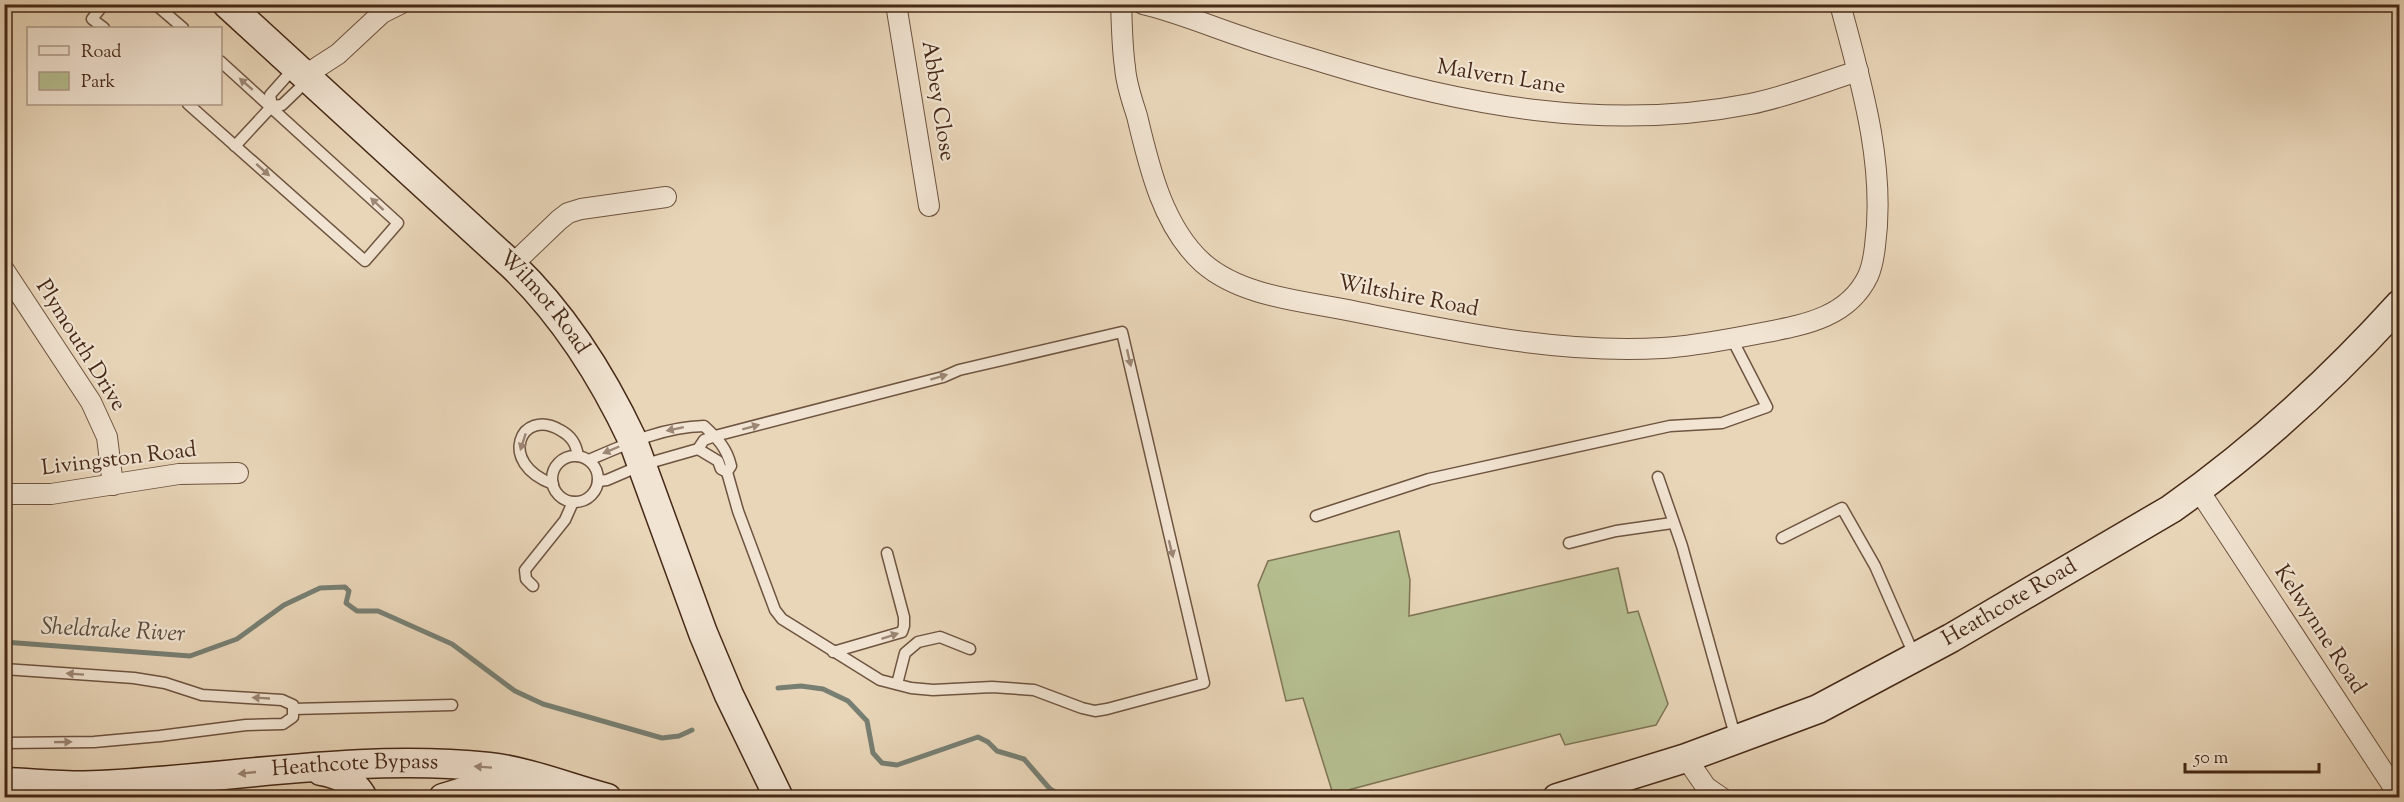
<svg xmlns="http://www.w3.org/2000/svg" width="2404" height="802" viewBox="0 0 2404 802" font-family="'Sorts Mill Goudy',serif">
	<rect width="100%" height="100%" fill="#e9d6b9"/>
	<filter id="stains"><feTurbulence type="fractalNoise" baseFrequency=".00333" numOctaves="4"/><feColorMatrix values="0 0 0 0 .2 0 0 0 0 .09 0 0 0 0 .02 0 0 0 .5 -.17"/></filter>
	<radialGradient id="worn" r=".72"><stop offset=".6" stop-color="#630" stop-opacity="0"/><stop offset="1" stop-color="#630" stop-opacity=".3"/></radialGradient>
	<path fill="#b5be90" stroke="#7e7454" stroke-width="1.5" d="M1399,531L1410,580L1409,616L1618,568L1628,613L1638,611L1668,704L1656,725L1565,745L1560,734L1333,794L1303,698L1286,701L1258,585L1268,561Z"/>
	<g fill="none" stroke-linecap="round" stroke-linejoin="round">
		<g stroke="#777f73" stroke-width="5">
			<path d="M4,642L190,656L237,639L284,605L320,588L345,587L349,591L346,603L357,611H378L452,644L515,691L543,704L662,738L679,736L692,730"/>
			<path d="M778,688L801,686L823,689L848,701L867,721L873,753L882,763L897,765L978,737L988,742L997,751L1024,759L1050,789L1066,798"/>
		</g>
		<g stroke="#6f5440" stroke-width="13">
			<g id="lane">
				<path d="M155,4L183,28"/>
				<path d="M104,28L92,19L104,4"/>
				<path d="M188,104L365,261L398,223L220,61"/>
				<path d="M272,106L270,95L294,68"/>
				<path d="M235,146L272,106L282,105L308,80"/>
				<path d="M698,449L718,461L721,469L727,472"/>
				<circle cx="575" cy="479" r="23"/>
				<path d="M589,460C626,444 663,427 704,426C717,438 727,448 731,466L727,472L738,511L775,610L782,619L880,680L911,688L933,690L992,687L1034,690L1082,708L1095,711L1107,709L1204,683L1122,332L959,370L943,377L715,436L704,440L698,449L642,465L607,480L598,481"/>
				<path d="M1658,477L1682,546L1736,739"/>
				<path d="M553,484C496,463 521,407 560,430C571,436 576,443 578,456"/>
				<path d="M1316,516L1429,479L1670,426L1722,423L1767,407L1732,339"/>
				<path d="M1782,538L1842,508L1875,566L1915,657"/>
				<path d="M1569,543L1616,531L1672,523"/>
				<path d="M533,586L526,579L525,570L565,520L573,502"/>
				<path d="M833,652L902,632L904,626V617L887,553"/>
				<path d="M4,669L134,678L165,683L202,695L282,700L293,705V717L283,724L246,725L160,736L94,742L4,743"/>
				<path d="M897,684L905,653L918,642L940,637L970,649"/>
				<path d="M293,709L452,705"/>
			</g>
		</g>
		<g stroke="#6f5440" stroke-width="22">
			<g id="street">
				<path d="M896,4L929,206"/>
				<path d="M1121,4C1122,25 1122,47 1125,67C1126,84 1132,100 1137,116C1149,167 1163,227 1203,263C1243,298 1307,301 1357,312C1458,332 1559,354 1662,348C1696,346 1729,339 1762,333C1803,325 1848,318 1868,276C1872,267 1874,255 1875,246C1886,165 1861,82 1840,4"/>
				<path d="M1143,4C1177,12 1210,26 1243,37C1271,47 1300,55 1329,64C1466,106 1607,132 1750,104C1786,97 1823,82 1858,71"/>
				<path d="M304,76L338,54L382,13L400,4"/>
				<path d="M512,265L559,220L568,213L581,209L666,197"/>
				<path d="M4,270L91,402L107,437L113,485"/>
				<path d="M2198,489L2400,797"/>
				<path d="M4,494H51L179,474L238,473"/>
				<path d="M1686,758L1706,787L1722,798"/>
			</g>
		</g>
		<g stroke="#462917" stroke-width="31">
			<g id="secondary">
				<path id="s1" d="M227,4L512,265C563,314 603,377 633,441L703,633L729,695L779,798"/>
				<path d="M321,771C339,774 354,781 363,798"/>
				<path id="s2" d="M4,782C36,783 68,787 100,785C229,779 359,753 489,767C528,771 569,788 607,798"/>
				<path d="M443,798L476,788L530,786"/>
				<path id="s3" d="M1557,798L1686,758L1818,709L1951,638L2171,509C2255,450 2331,380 2400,304"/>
			</g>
		</g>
		<use href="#lane" stroke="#f1e4d2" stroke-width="10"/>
		<use href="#street" stroke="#f1e4d2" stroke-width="20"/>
		<use href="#secondary" stroke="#f1e4d2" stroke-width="28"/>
	</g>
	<defs><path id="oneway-solid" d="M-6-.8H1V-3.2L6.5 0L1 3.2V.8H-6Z" transform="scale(1.5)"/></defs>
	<g fill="#9c8674">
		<use href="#oneway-solid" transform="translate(246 84) rotate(-139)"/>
		<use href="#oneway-solid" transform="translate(263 170) rotate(42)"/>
		<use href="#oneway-solid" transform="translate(377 204) rotate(-137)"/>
		<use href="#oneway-solid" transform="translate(1129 358) rotate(77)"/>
		<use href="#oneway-solid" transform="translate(939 377) rotate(-17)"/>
		<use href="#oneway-solid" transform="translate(751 427) rotate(-15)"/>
		<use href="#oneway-solid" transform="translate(675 429) rotate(168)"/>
		<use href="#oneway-solid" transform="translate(523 442) rotate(108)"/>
		<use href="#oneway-solid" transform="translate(611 450) rotate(157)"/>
		<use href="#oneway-solid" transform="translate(1171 549) rotate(76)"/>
		<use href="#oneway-solid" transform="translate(890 636) rotate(-18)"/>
		<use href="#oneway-solid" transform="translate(75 674) rotate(-176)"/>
		<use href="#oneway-solid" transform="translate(261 698) rotate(-177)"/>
		<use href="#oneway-solid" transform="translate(63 742) rotate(-1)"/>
		<use href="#oneway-solid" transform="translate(483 767) rotate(-176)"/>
		<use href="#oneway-solid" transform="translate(247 773) rotate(174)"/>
	</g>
	<g text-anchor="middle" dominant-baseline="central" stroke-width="4.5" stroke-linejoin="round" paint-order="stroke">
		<g font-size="22" fill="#462917" stroke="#f1e4d2">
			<text transform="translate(1501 78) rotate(9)">Malvern Lane</text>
			<text transform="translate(937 101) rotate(81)">Abbey Close</text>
			<text transform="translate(1408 297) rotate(11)">Wiltshire Road</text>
			<text stroke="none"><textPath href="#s1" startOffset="436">Wilmot Road</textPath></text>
			<text transform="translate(80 346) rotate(58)">Plymouth Drive</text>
			<text transform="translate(119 460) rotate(-7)">Livingston Road</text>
			<text stroke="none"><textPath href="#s3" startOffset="495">Heathcote Road</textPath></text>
			<text transform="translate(2319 630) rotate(57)">Kelwynne Road</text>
			<text stroke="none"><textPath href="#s2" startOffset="352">Heathcote Bypass</textPath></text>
		</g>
		<g font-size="24" font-style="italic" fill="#5a4d3e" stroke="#f1e4d2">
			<text transform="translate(113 631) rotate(3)">Sheldrake River</text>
		</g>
	</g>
	<rect width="2404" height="802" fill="none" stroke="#e9d6b9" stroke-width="24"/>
	<rect x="6" y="6" width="2392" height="790" fill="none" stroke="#462917" stroke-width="3"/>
	<rect x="12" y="12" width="2380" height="778" fill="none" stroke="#462917" stroke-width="1.5"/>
	<rect x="27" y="27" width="195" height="78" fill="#f1e4d2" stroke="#ad9987" stroke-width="1.5"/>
	<rect x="39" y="46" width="30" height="9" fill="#f1e4d2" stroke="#ad9987" stroke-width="1.5"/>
	<text x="81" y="57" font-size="18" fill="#462917">Road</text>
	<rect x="39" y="72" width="30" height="18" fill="#b5be90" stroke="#ad9987" stroke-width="1.5"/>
	<text x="81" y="87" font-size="18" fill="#462917">Park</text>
	<path d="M2185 763v9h134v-9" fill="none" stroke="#462917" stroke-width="3"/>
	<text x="2194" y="763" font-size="18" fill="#462917" stroke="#f1e4d2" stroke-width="4.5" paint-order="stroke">50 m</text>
	<rect width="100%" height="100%" filter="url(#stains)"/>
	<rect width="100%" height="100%" fill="url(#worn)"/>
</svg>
